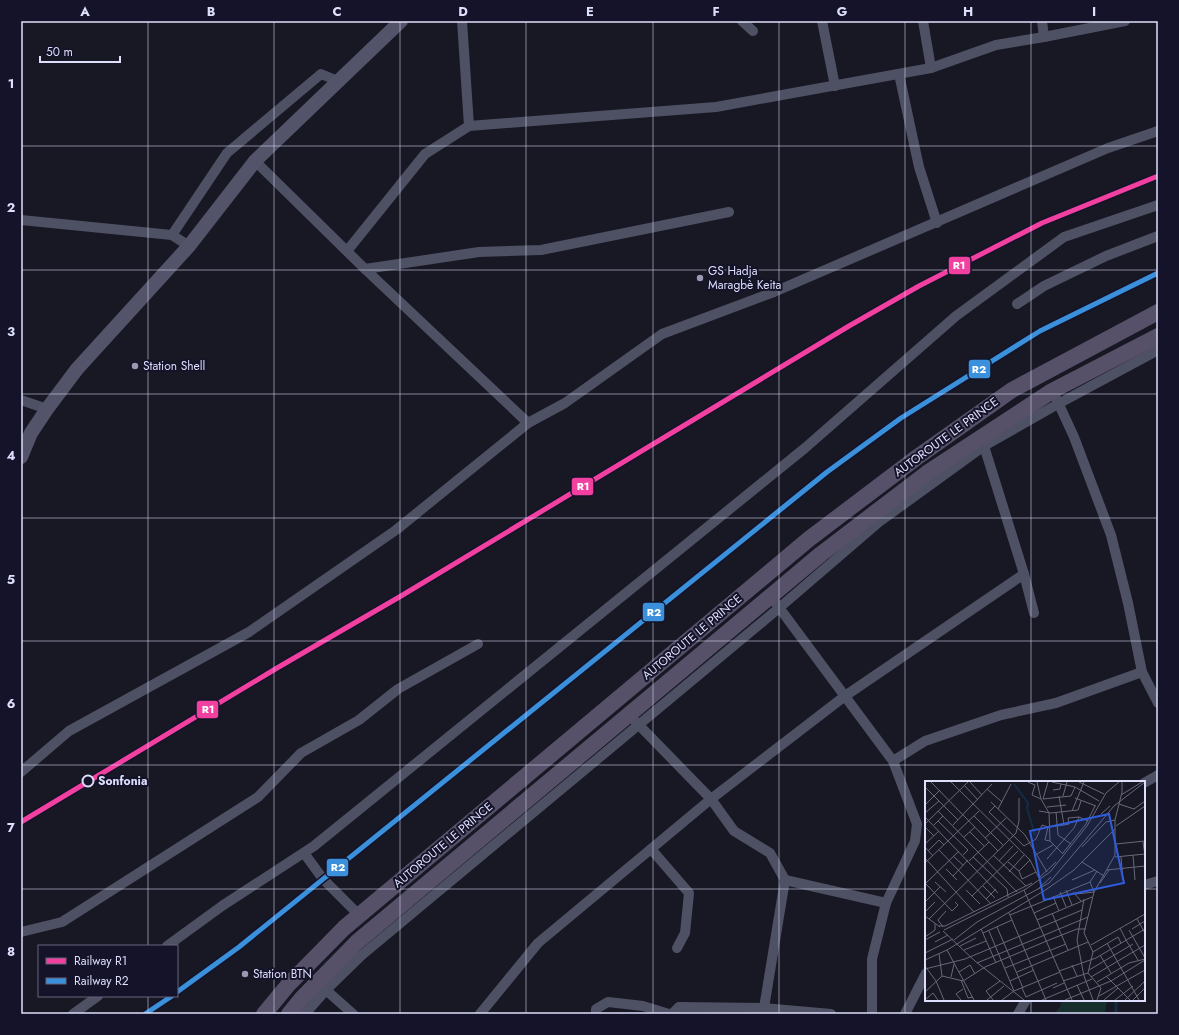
<svg xmlns="http://www.w3.org/2000/svg" width="1179" height="1035" viewBox="0 0 1179 1035" font-family="Jost,sans-serif">
	<rect width="100%" height="100%" fill="#181824"/>
	<path fill="#172f2c" d="M1062,1000H1107L1105,1014H1054L1060,1007Z"/>
	<g fill="none" stroke-linecap="round" stroke-linejoin="round">
		<path stroke="#132c45" stroke-width="3" d="M1116,1000V1014"/>
		<g stroke="#4e5164" stroke-width="10">
			<path d="M742,21L753,31"/>
			<path d="M822,21L835,86"/>
			<path d="M923,21L931,68"/>
			<path d="M1042,21L1044,37"/>
			<path d="M899,74L919,167L937,223"/>
			<path d="M469,126L716,107L931,68L996,45L1044,37L1125,21"/>
			<path d="M255,161L365,269L528,423"/>
			<path d="M21,220L172,235L189,246"/>
			<path d="M172,235L227,153L321,74L338,81"/>
			<path d="M347,251L425,154L469,126L462,21"/>
			<path d="M365,269L479,252L541,250L729,212"/>
			<path d="M1017,304L1044,286L1106,256L1158,236"/>
			<path d="M1056,398L1074,437L1111,535L1128,603L1142,672L1158,703"/>
			<path d="M21,400L47,409"/>
			<path d="M984,446L1024,574L1034,613"/>
			<path d="M775,602L893,761L917,824L915,841L886,903L872,959V1014"/>
			<path d="M635,721L711,799L734,831L770,853L785,880L763,1014"/>
			<path d="M893,761L925,741L1001,715L1056,703L1142,672"/>
			<path d="M21,772L69,731L249,632L396,530L528,423L565,403L662,334L774,292L1108,148L1158,131"/>
			<path d="M1144,783L1158,775"/>
			<path d="M651,849L689,893L685,933L677,948"/>
			<path d="M304,853L323,879L359,915"/>
			<path d="M785,880L886,903"/>
			<path d="M1144,885L1158,881"/>
			<path d="M21,932L62,922L258,797L301,753L359,720L398,689L478,644"/>
			<path d="M167,946L222,906L314,846L805,448L956,316L1064,237L1158,205"/>
			<path d="M326,990L353,1014"/>
			<path d="M73,1014L98,996"/>
			<path d="M305,1014L326,990L362,955L779,608L879,522L984,446L1058,404L1158,350"/>
			<path d="M480,1014L538,943L711,799L845,696L1024,574"/>
			<path d="M596,1014V1009L608,1002L643,1006L669,1014"/>
			<path d="M672,1014L679,1007L763,1008L831,1014"/>
			<path d="M905,1014L926,973"/>
			<path d="M1018,1014L1026,1000"/>
		</g>
		<path stroke="#535469" stroke-width="14" d="M21,457L31,433L47,409L77,369L189,246L255,161L401,21"/>
		<g stroke="#565169" stroke-width="16">
			<path d="M264,1014L288,985L344,928L809,539L916,458L1012,390L1158,312"/>
			<path d="M289,1014L302,998L357,942L821,554L927,473L1052,391L1158,336"/>
		</g>
		<g stroke="#485e69" stroke-width="3" stroke-dasharray="6 5" stroke-linecap="butt">
			<path d="M177,992L239,947L827,472L901,418L1040,331L1158,273"/>
			<path d="M145,1014L172,996"/>
		</g>
		<g stroke="#141329" stroke-width="8">
			<path id="rail-1" d="M21,822L277,668L401,596L849,326L919,286L1042,223L1158,176"/>
		</g>
		<g stroke="#141329" stroke-width="8">
			<g id="rail-2">
				<path d="M177,992L239,947L827,472L901,418L1040,331L1158,273"/>
				<path d="M145,1014L172,996"/>
			</g>
		</g>
		<use href="#rail-1" stroke="#f240a1" stroke-width="5"/>
		<use href="#rail-2" stroke="#3a90db" stroke-width="5"/>
	</g>
	<path fill="none" stroke="#dedffc" stroke-width="1" stroke-opacity="0.55" d="M148,21V946M274,21V1014M400,21V1014M526,21V1014M653,21V1014M779,21V1014M905,21V1014M1031,21V782M21,146H1158M21,270H1158M21,394H1158M21,518H1158M21,641H1158M21,765H1158M21,889H926M1144,889H1158M148,996V1014M1031,1000V1014"/>
	<g fill="#9999b0" stroke="#141329" stroke-width="1.5">
		<circle cx="700" cy="278" r="4"/>
		<circle cx="135" cy="366" r="4"/>
		<circle cx="245" cy="974" r="4"/>
	</g>
	<circle fill="#141329" stroke="#dedffc" stroke-width="2" cx="88" cy="781" r="5.5"/>
	<g text-anchor="middle" dominant-baseline="central" stroke-width="4" stroke-linejoin="round" paint-order="stroke">
		<g font-size="12" fill="#dedffc" stroke="#141329" text-anchor="start">
			<text x="708" y="271">GS Hadja<tspan x="708" dy="14">Maragbè Keita</tspan></text>
			<text x="143" y="366">Station Shell</text>
			<text x="253" y="974">Station BTN</text>
		</g>
		<g font-size="12" fill="#dedffc" stroke="#141329">
			<text transform="translate(946 437) rotate(-36)">AUTOROUTE LE PRINCE</text>
			<text transform="translate(692 637) rotate(-40)">AUTOROUTE LE PRINCE</text>
			<text transform="translate(443 845) rotate(-40)">AUTOROUTE LE PRINCE</text>
		</g>
		<g font-size="12" font-weight="bold" fill="#dedffc" stroke="#141329" text-anchor="start">
			<text x="98" y="781">Sonfonia</text>
		</g>
	</g>
	<g transform="translate(925 781)">
		<rect width="220" height="220" fill="#181824"/>
		<path fill="none" stroke="#132c45" stroke-width="2" d="M89,3L103,22L102,27L110,54"/>
		<path fill="none" stroke="#67687a" stroke-width="1" d="M6,1L73,70M26,1L105,79L114,97M45,1L57,14M103,1L110,4L107,14L116,18M112,1L116,18L124,32L125,60L138,73M127,1L150,6L174,20M154,1L179,13M39,4L53,19M0,6L33,39M62,8L77,21M128,9L135,8L136,3M196,14L217,1M138,15L142,1M150,17L171,25M118,18L146,15L150,6M118,18L123,1M66,21L100,54L122,91M194,23L209,28L220,20M0,24L15,9M70,25L64,31L99,65L111,58L117,44L123,46L139,44L134,15M122,26L141,24M73,28L86,3M13,30L92,111M114,30L126,32L153,29L156,20M147,30L159,1M131,31L133,54L146,63M0,32L14,20M176,33L185,25M49,35L78,64M0,36L73,112M13,40L43,69L38,74M0,43L43,1M9,44L18,35M28,44L67,3M139,44L144,43L143,37L154,36M191,45L220,25M0,46L9,55M123,46L120,59L125,60M45,51L59,65M39,56L50,46M60,57L81,37M218,61L220,75M0,63L14,50M191,63L220,60M0,66L8,75M157,66L181,41L190,39M14,69L66,123M3,70L14,59L19,64M138,72L161,43L170,25M112,73L128,64M68,74L101,105M208,74L210,99M28,75L38,84M48,76L82,108L83,116M190,76L220,73M196,76L198,99M0,77L49,131M122,78L149,47L154,36L163,40M44,80L64,61M74,80L88,65M83,81L94,90L97,98M157,81L179,95M0,82L54,30M21,88L32,99M182,89L220,85M94,90L105,79M84,91L99,74M28,95L43,79M114,97L131,81M97,98L111,91M147,99L170,89M10,101L21,111M0,102L27,130L33,124L30,121M175,102L184,89M0,103L34,70M58,105L70,117M113,108L126,96M41,109L55,123M99,109L147,219M141,109L147,124M135,111L141,126M148,111L156,120M169,111L165,101L172,90M151,113L169,111M47,115L93,70M128,115L134,130M61,118L71,108M159,118L152,159L159,195L168,219M0,121L15,106M1,130L10,121M84,132L121,219M109,132L131,122M127,132L143,169M85,134L165,101M0,135L15,146M4,138L91,52L94,40V17M212,138L220,152M112,139L167,116M14,145H20L107,102M18,146L13,139L21,130M72,146L98,207M195,147L201,159M56,148L71,182M207,148L220,140M19,149L101,108L125,91L162,45L181,12L194,1M204,149L220,177M18,150L50,180L99,219M64,150L89,210M58,152L87,139M0,156L10,149V143M0,159L15,151M29,159L52,141L124,102L189,25L220,1M201,159L213,179M10,161L23,154M182,162L214,219M166,164L220,133M35,165L51,157M22,169L49,219M39,169L61,160M126,169L141,163M168,171L193,156L196,162M0,172L28,158M14,173L17,195M175,174L186,192M0,179L22,169L122,108L149,89L190,48M52,182L163,136M147,184L152,195M0,185L11,200L19,219M80,187L125,169M0,188L40,178L157,129M164,189L208,163M134,190L171,177L220,148M34,191L45,184L50,193M92,191L163,161M181,195L205,219M26,196L29,183M166,196L220,164M36,199L43,217L48,216M85,200L109,189M138,200L163,192M172,201L204,182L220,178M152,204L159,219M97,207L101,216L132,202M128,207L139,202M0,211L17,195L38,200L60,186L124,159L152,148H161M174,215L220,189M0,219L8,212L13,219M36,219L31,213L38,208M62,219L79,205M68,219L61,210L75,200M77,219L89,210L135,191M117,219L167,198M140,219L186,200L220,179M172,219L176,207L163,192L168,171L159,152L169,111L190,74V39L197,11V1M179,219L193,207M190,219L208,205M200,219L220,200M208,219L220,207"/>
		<path fill="#305cdc" fill-opacity="0.15" stroke="#305cdc" stroke-width="2" d="M184,33L199,102L119,119L105,50Z"/>
		<rect width="220" height="220" fill="none" stroke="#dedffc" stroke-width="2"/>
	</g>
	<g stroke="#141329" stroke-width="1.5">
		<rect x="948" y="256" width="23" height="19" rx="4" fill="#f240a1"/>
		<rect x="968" y="359" width="23" height="20" rx="4" fill="#3a90db"/>
		<rect x="571" y="477" width="23" height="19" rx="4" fill="#f240a1"/>
		<rect x="642" y="602" width="23" height="20" rx="4" fill="#3a90db"/>
		<rect x="196" y="700" width="23" height="19" rx="4" fill="#f240a1"/>
		<rect x="326" y="858" width="23" height="19" rx="4" fill="#3a90db"/>
	</g>
	<g font-size="11" text-anchor="middle" font-weight="bold" fill="#fff">
		<text x="959" y="269">R1</text>
		<text x="979" y="373">R2</text>
		<text x="583" y="490">R1</text>
		<text x="654" y="616">R2</text>
		<text x="208" y="713">R1</text>
		<text x="338" y="871">R2</text>
	</g>
	<rect width="1179" height="1035" fill="none" stroke="#141329" stroke-width="44"/>
	<rect x="38" y="945" width="140" height="52" fill="#141329" stroke="#65657d"/>
	<rect x="46" y="958" width="20" height="6" fill="#f240a1" stroke="#65657d"/>
	<text x="74" y="965" font-size="12" fill="#dedffc">Railway R1</text>
	<rect x="46" y="978" width="20" height="6" fill="#3a90db" stroke="#65657d"/>
	<text x="74" y="985" font-size="12" fill="#dedffc">Railway R2</text>
	<path d="M40 56v6h80v-6" fill="none" stroke="#dedffc" stroke-width="2"/>
	<text x="46" y="56" font-size="12" fill="#dedffc" stroke="#141329" stroke-width="3" paint-order="stroke">50 m</text>
	<rect x="22" y="22" width="1135" height="991" fill="none" stroke="#dedffc" stroke-width="1.5"/>
	<g font-size="13" text-anchor="middle" font-weight="bold" fill="#dedffc">
		<text x="85" y="16">A</text>
		<text x="211" y="16">B</text>
		<text x="337" y="16">C</text>
		<text x="463" y="16">D</text>
		<text x="590" y="16">E</text>
		<text x="716" y="16">F</text>
		<text x="842" y="16">G</text>
		<text x="968" y="16">H</text>
		<text x="1094" y="16">I</text>
		<text x="11" y="88">1</text>
		<text x="11" y="212">2</text>
		<text x="11" y="336">3</text>
		<text x="11" y="460">4</text>
		<text x="11" y="584">5</text>
		<text x="11" y="708">6</text>
		<text x="11" y="832">7</text>
		<text x="11" y="956">8</text>
	</g>
</svg>
